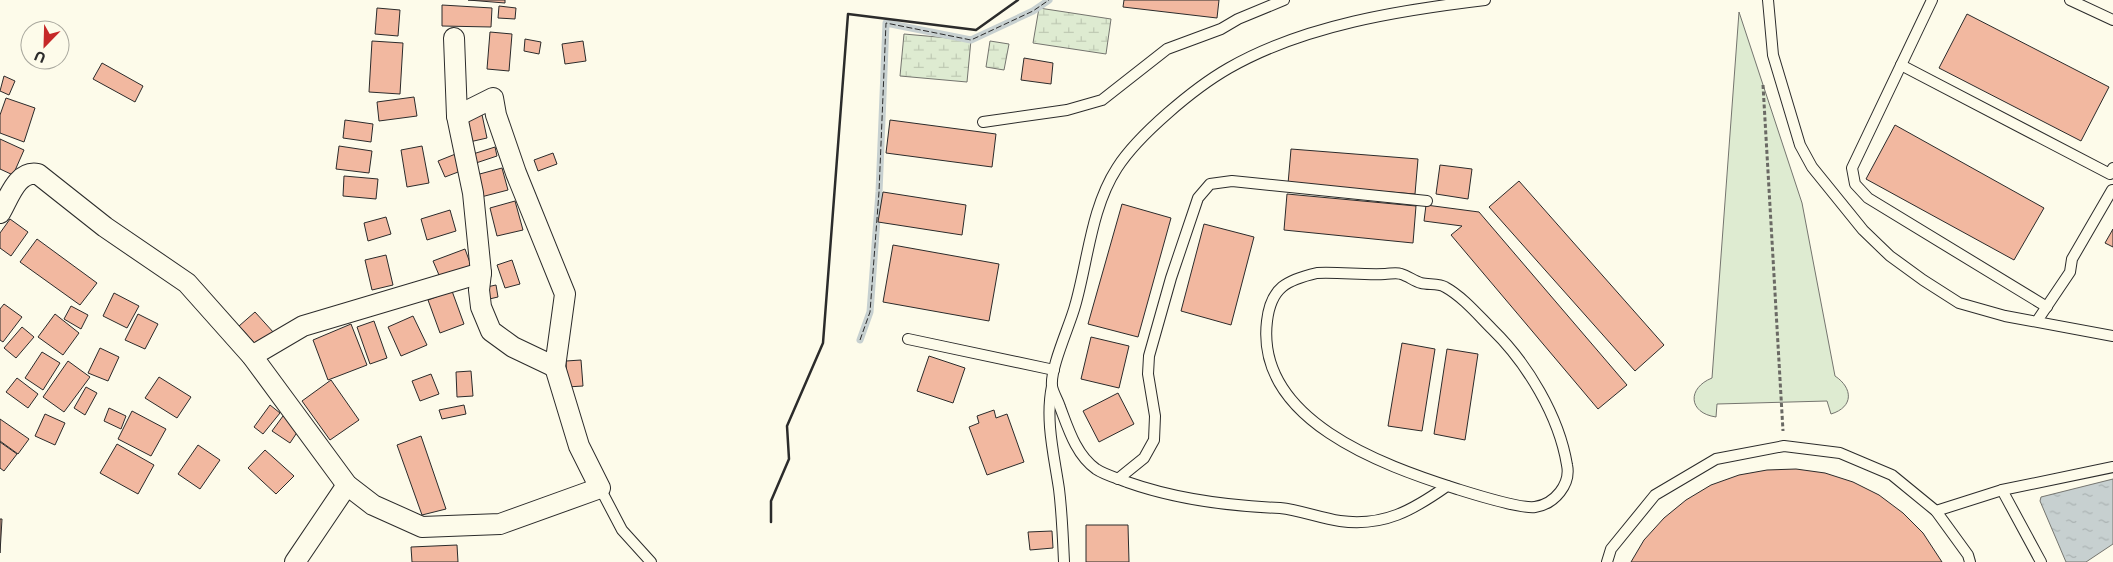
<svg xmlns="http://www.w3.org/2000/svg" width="2113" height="562" viewBox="0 0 2113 562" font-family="Montserrat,sans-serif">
	<defs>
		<pattern id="wetland-marsh" width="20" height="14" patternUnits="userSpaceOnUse" patternTransform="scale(1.25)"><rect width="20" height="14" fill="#deebd1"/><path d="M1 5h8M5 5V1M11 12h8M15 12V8" fill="none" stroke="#bfcab4"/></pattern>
		<pattern id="water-ripples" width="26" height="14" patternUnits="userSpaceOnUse" patternTransform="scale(1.25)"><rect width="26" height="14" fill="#c7d0d0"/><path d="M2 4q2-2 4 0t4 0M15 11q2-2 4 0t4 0" fill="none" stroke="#abb3b3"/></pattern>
	</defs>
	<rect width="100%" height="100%" fill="#fdfbea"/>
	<g fill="url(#wetland-marsh)" stroke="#74746e">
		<path d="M1039,8L1111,19L1106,54L1033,43Z"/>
		<path d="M904,34L971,40L967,82L900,76Z"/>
		<path d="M990,41L1009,44L1004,70L986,67Z"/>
	</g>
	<path fill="#deebd1" stroke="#74746e" d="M1739,12L1802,203L1835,376C1853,388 1854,407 1831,414L1827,401L1717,404L1716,417C1688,413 1687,388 1712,378Z"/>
	<path fill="url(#water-ripples)" stroke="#74746e" d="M2113,479V544L2086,562H2066L2040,501L2041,497Z"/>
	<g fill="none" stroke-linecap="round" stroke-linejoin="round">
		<path stroke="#c7d0d0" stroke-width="7" d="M860,340L870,312L879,192L886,23L971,40L1033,11L1049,0"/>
	</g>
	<g fill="#f2b8a0" stroke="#2b2b2b">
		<path d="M468,0H505V3Z"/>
		<path d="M1124,0H1219L1217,18L1123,7Z"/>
		<path d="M442,5L492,8L491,27L442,26Z"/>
		<path d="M499,6L516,8L515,19L498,18Z"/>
		<path d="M377,8L400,10L398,36L375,34Z"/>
		<path d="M1967,14L2109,87L2081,141L1939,68Z"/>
		<path d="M490,32L512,34L509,71L487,69Z"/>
		<path d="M525,39L541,42L539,54L524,51Z"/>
		<path d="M372,41L403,43L400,94L369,92Z"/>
		<path d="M583,41L586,61L565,64L562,44Z"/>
		<path d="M1024,58L1053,63L1051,84L1021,80Z"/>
		<path d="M102,63L143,86L135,102L93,79Z"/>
		<path d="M4,76L15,81L9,95L0,91Z"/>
		<path d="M414,97L417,116L379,121L377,102Z"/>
		<path d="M6,98L35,108L24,142L0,133V115Z"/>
		<path d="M481,110L487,138L465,143L459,115Z"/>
		<path d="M345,120L373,124L371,142L343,138Z"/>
		<path d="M890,120L996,134L992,167L886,153Z"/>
		<path d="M1895,125L2044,208L2014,260L1866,179Z"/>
		<path d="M0,139L24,150L13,175L0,169Z"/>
		<path d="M339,146L372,151L369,173L336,169Z"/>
		<path d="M422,146L429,183L407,187L401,150Z"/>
		<path d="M495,147L497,156L476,163L473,154Z"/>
		<path d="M1291,149L1418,159L1415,194L1288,184Z"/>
		<path d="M458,153L466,169L445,177L438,161Z"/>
		<path d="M553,153L557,164L538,171L534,160Z"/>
		<path d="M1440,165L1472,169L1468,199L1436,194Z"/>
		<path d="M502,168L508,190L481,197L476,175Z"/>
		<path d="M344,176L378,179L376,199L343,196Z"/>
		<path d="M1519,181L1664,345L1635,371L1489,207Z"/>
		<path d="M883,192L966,205L962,235L878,222Z"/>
		<path d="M1287,194L1416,206L1413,243L1284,230Z"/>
		<path d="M515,201L523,230L497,236L490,208Z"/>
		<path d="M1122,204L1171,218L1138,337L1088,324Z"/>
		<path d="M1426,205L1479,212L1627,385L1598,409L1451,235L1462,226L1424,221Z"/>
		<path d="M450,210L456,231L427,240L421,219Z"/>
		<path d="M386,217L391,234L368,241L364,223Z"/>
		<path d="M10,219L28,232L11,256L0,248V233Z"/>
		<path d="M1204,224L1254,237L1231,325L1181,311Z"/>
		<path d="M2113,229V247L2105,243Z"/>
		<path d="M37,239L97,283L80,305L20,262Z"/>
		<path d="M893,245L999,264L989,321L883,302Z"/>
		<path d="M465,249L473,271L442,282L433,261Z"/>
		<path d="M386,255L393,285L372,290L365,260Z"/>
		<path d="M512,260L520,284L505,288L497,265Z"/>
		<path d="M496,285L498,297L485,300L482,288Z"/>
		<path d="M452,291L464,324L440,333L428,300Z"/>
		<path d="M114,293L139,306L127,328L103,316Z"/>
		<path d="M4,304L22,317L3,342L0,340V309Z"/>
		<path d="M71,306L88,315L81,329L64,319Z"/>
		<path d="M255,312L274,333L258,347L239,326Z"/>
		<path d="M55,314L79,333L63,355L38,337Z"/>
		<path d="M138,314L158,324L145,349L125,340Z"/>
		<path d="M413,316L427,345L401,356L388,327Z"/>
		<path d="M374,321L387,358L370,364L357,327Z"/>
		<path d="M351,324L367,365L328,380L313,340Z"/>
		<path d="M22,327L34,337L16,358L4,348Z"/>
		<path d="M1091,337L1129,346L1119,388L1081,379Z"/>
		<path d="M1402,343L1435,349L1422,431L1388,426Z"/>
		<path d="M100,348L119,357L108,381L88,373Z"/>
		<path d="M1447,349L1478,354L1465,440L1434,434Z"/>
		<path d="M42,352L60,363L43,390L25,378Z"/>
		<path d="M929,356L965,368L953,403L917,391Z"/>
		<path d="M581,360L583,386L567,387L566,361Z"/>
		<path d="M68,361L90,377L64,412L43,397Z"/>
		<path d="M471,371L473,396L457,397L456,372Z"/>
		<path d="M431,374L439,394L420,401L412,381Z"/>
		<path d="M159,377L191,397L177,418L145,398Z"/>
		<path d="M17,378L38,394L28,408L6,392Z"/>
		<path d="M331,380L359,420L330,440L302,401Z"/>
		<path d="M86,387L97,393L85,415L74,408Z"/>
		<path d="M1118,393L1134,424L1099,442L1083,411Z"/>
		<path d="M270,405L280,413L263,434L254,427Z"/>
		<path d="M464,405L466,414L442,419L439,410Z"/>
		<path d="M109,408L126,416L121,429L104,421Z"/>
		<path d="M994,410L996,418L1007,414L1024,462L987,475L969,427L979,423L977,416Z"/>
		<path d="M132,411L166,429L151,456L118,439Z"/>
		<path d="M45,414L65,423L55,445L35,436Z"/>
		<path d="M283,416L300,428L290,443L272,431Z"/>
		<path d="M0,419L29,439L18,454L0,441Z"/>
		<path d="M421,436L446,509L422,515L397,445Z"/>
		<path d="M0,442L17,454L4,471L0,468Z"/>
		<path d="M117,444L154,465L138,494L100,473Z"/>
		<path d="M198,445L220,460L200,489L178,474Z"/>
		<path d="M265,450L294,476L276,494L248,468Z"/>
		<path d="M1796,469L1825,473L1853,482L1879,495L1903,513L1923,533L1942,562H1631L1644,540L1664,518L1686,500L1711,485L1739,475L1767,470Z"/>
		<path d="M0,519H2L0,553Z"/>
		<path d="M1086,525H1128L1129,562H1086Z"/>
		<path d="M1052,531L1053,548L1030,550L1028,532Z"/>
		<path d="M457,545L458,562H412L411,547Z"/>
	</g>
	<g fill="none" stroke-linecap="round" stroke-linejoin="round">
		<g stroke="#2b2b2b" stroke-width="12">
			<g id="service">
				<path d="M1768,0L1773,55L1800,145L1812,167L1863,230L1890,256L1923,280L1959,303L2005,316L2113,336"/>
				<path d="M1932,0L1852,168L1855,184L1868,198L2047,307"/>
				<path d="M2070,0L2113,20"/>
				<path d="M1901,65L2110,174L2113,168"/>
				<path d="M983,122L1067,110L1102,100L1167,49L1221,29L1238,19L1284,0"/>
				<path d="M1317,273C1340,272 1362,275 1385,274C1390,274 1396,272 1401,274C1408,276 1414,281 1421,283C1428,285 1439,283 1445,287C1463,297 1478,315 1492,329C1527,363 1559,416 1567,465C1571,484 1555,504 1535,507C1520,509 1473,494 1457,489C1382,465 1255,420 1267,321C1271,287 1287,280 1317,273Z"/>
				<path d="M2037,321L2070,272L2072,259L2112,190"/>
				<path d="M908,339L1054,370"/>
				<path d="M1052,386C1045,420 1054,455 1059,489C1062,513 1063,538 1064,562"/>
				<path d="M1118,479L1144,458L1154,440L1155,416L1148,374L1149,356L1171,278L1198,198L1210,184L1232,181L1427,201"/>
				<path d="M1447,486C1413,510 1384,527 1340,521C1320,518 1300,510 1280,508C1228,506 1175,499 1127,482C1117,478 1105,475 1096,469C1076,455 1068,428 1060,407C1058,400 1053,393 1052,386C1050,368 1070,325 1075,306C1088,261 1091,208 1117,168C1138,135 1194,88 1229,68C1304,25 1401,10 1485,0"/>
				<path d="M600,488L622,530L651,562"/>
				<path d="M2002,490L2041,562"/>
				<path d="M1936,511L2002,490L2113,467"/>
				<path d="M1607,562L1611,549L1655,495L1716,459L1784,446L1840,453L1892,475L1936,511L1968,555L1970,562"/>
			</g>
		</g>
		<g stroke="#2b2b2b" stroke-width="22">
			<g id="minor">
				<path d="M454,38L457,116L473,193L481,273L479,290L481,307L491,331L513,347L555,367"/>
				<path d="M0,213C9,198 17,170 38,174L105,227L187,283L252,356L347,485L373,505L422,527L500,524L600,488L579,446L555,367L565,294L516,173L496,115L493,98L457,116"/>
				<path d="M252,356L303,326L481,273"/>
				<path d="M295,562L347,485"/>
			</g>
		</g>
		<path stroke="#6a6964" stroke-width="3" stroke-dasharray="4 2.5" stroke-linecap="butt" d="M1763,85L1783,431"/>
		<use href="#service" stroke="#fdfbea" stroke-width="10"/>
		<use href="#minor" stroke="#fdfbea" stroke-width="20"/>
		<path stroke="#2b2b2b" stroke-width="1" stroke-dasharray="6 2.5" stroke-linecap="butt" d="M860,340L870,312L879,192L886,23L971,40L1033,11L1049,0"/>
		<path stroke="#2b2b2b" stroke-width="2.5" d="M771,522V501L789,459L787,426L823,343L848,14L976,30L1018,0"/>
	</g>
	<g transform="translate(45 45) rotate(203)"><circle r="24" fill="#fdfbea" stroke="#a9a89e"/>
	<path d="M0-4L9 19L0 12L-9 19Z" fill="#c62828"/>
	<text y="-8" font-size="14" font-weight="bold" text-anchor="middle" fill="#2b2b2b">U</text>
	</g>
</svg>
